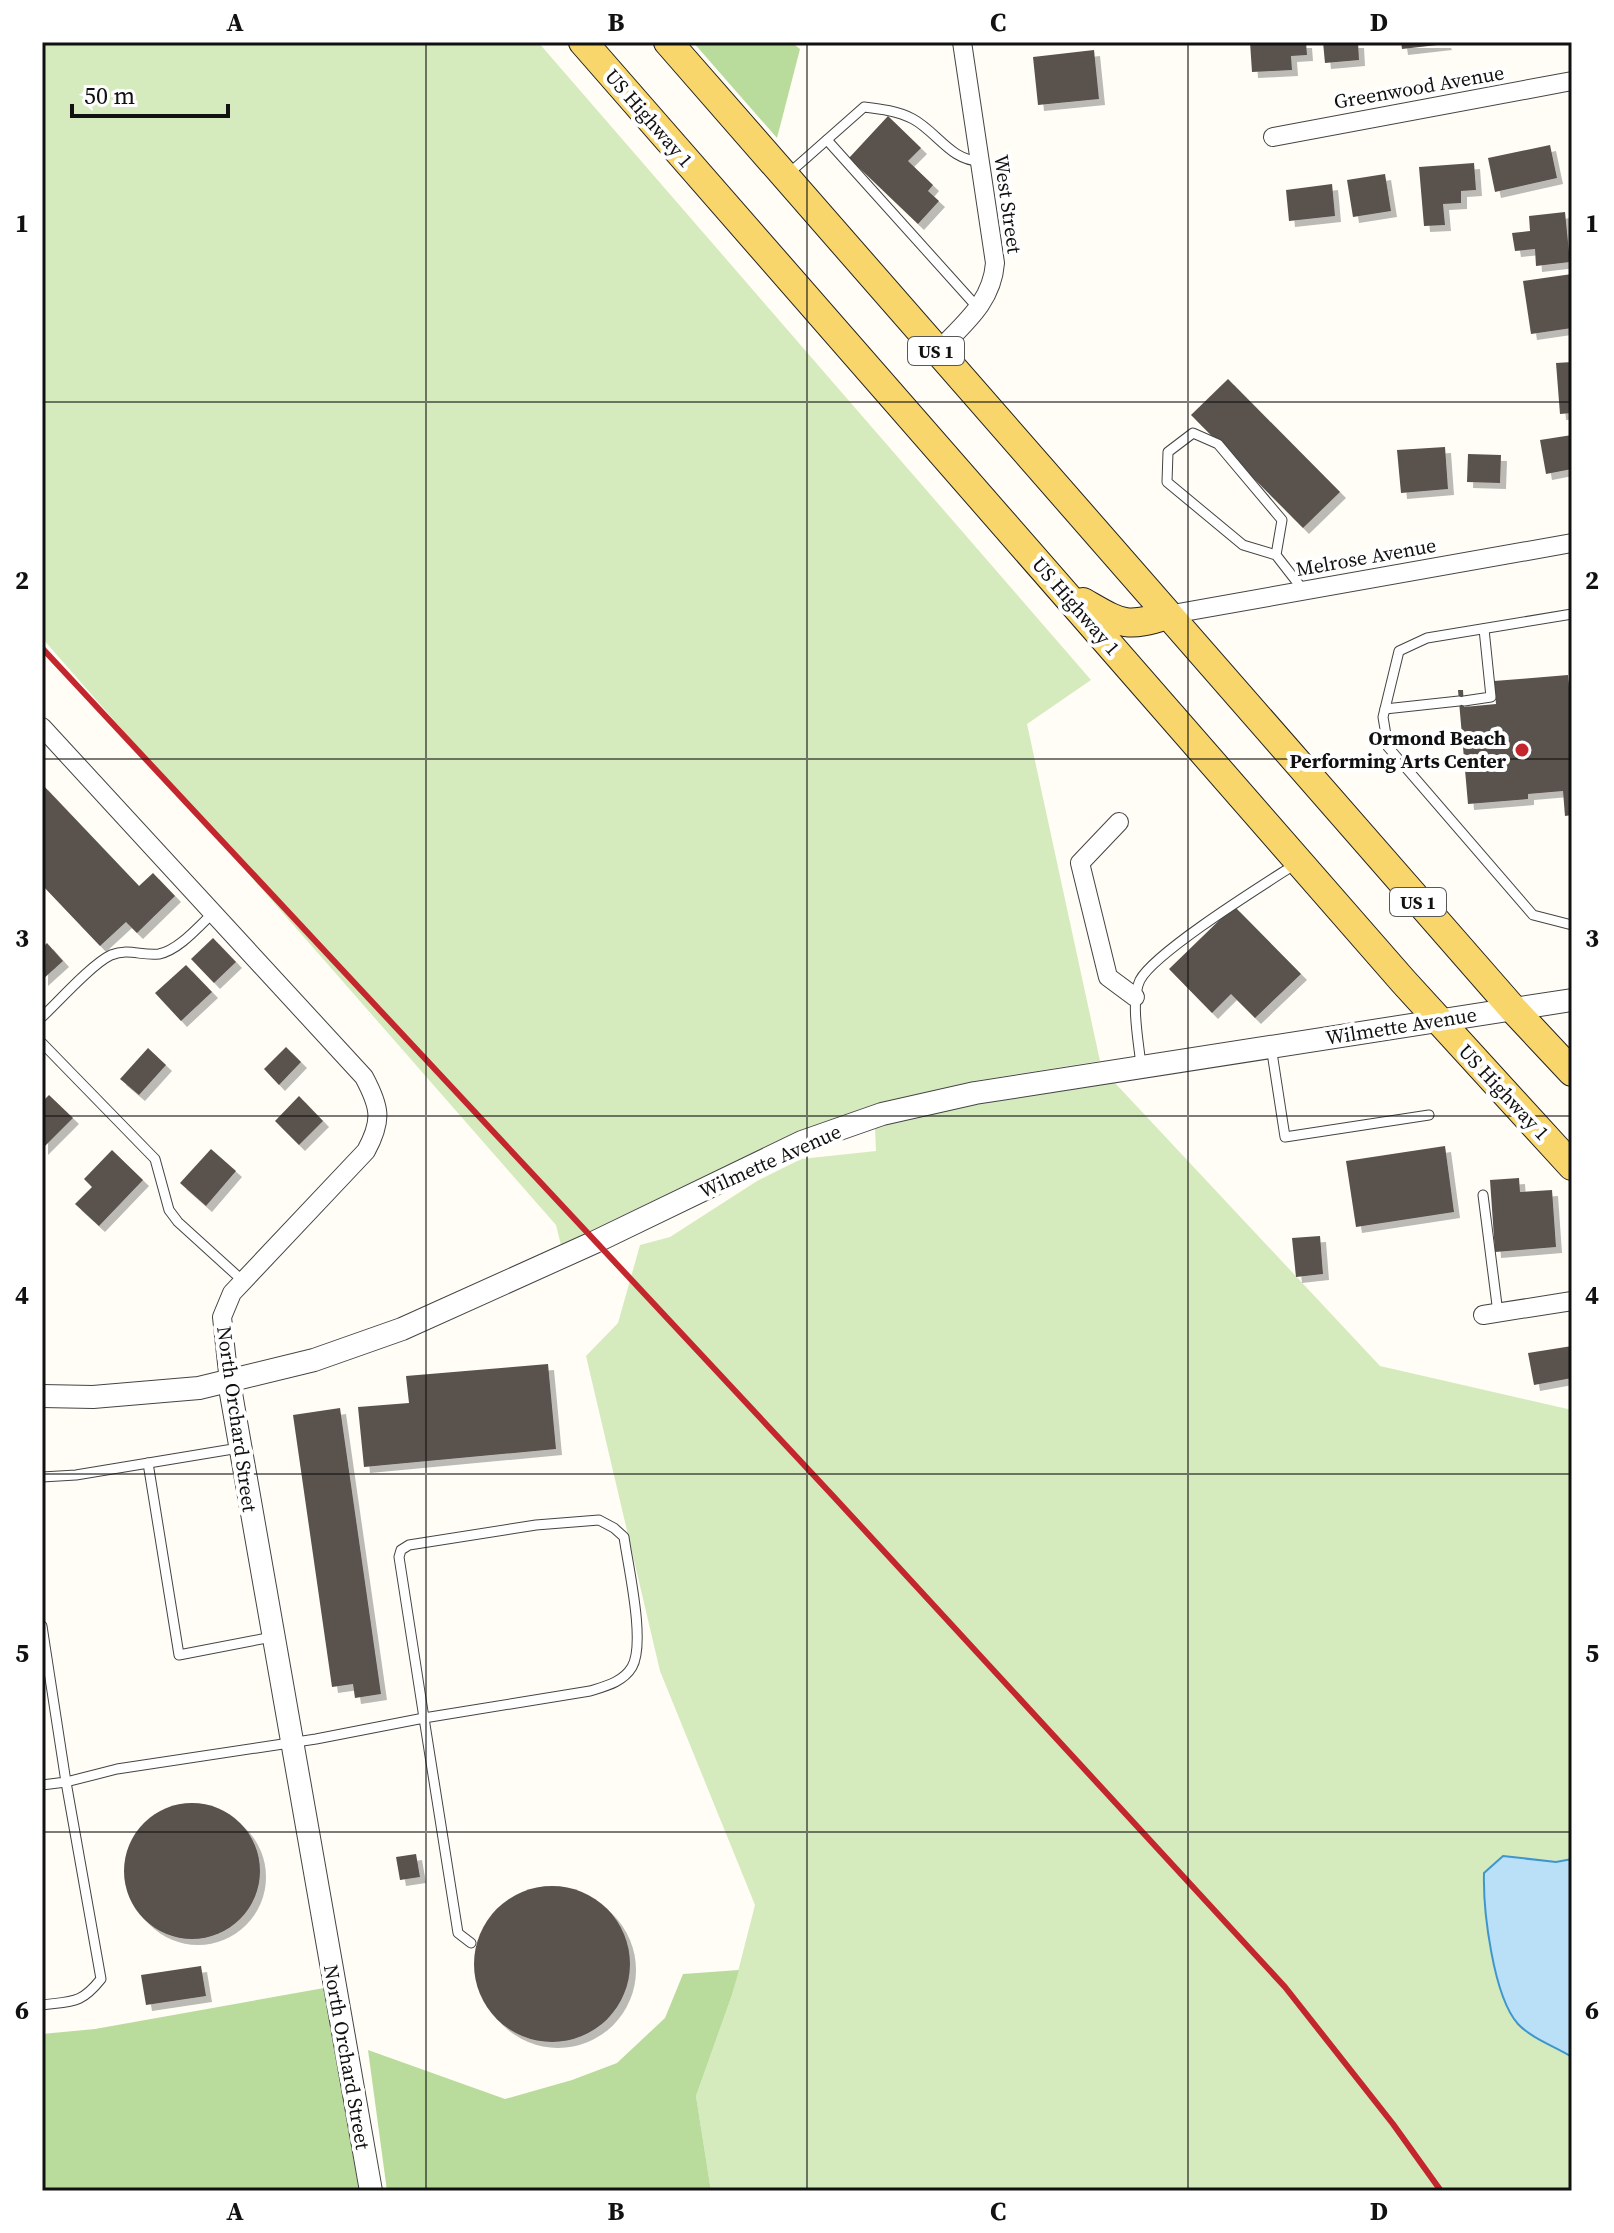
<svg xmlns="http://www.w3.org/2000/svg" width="1614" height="2233" viewBox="0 0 1614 2233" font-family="'Source Serif 4',serif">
	<defs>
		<filter id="shadow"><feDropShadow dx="6" dy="6" stdDeviation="0" flood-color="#0004"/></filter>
	</defs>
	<rect width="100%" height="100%" fill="#fffdf5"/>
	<g fill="#d5ebbd">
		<path d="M42,42H538L1091,680L1027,724L1100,1061L974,1081L875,1104L798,1131L561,1245L556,1225L42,638Z"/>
		<path d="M1115,1083L1380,1366L1572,1410V1859L1556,1862L1503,1856L1484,1873C1483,1932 1500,1972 1520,2027L1572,2057V2191H711L696,2096L732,1995L755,1905L660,1671L586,1356L618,1323L640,1245L670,1237L757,1181L801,1159L876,1151L875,1128L885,1125L976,1104Z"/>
	</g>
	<g fill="#b9dc9c">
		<path d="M693,42H791L800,49L777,138Z"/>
		<path d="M739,1970L732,1995L696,2096L711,2191H387L368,2050L505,2099L572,2080L617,2063L665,2018L683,1974Z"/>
		<path d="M324,1988L359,2191H42V2034L95,2029Z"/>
	</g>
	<path fill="#b9e0f7" stroke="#3f96cf" stroke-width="2" d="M1503,1856L1556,1862L1572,1859V2057C1556,2047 1531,2038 1518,2024C1493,1996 1483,1910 1484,1873Z"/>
	<g fill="#5a524d" filter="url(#shadow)">
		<path d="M1250,42H1306L1307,55L1291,56L1292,70L1252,72Z"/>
		<path d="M1323,42H1358L1359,60L1325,63Z"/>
		<path d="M1401,42H1445L1446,44L1402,49Z"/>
		<path d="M1094,50L1099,99L1038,105L1033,57Z"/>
		<path d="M888,116L921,148L908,161L933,185L928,191L939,201L918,224L849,158Z"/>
		<path d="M1550,145L1557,178L1495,192L1488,158Z"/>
		<path d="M1474,163L1476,190L1461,191V203L1443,204L1445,225L1424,226L1419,167Z"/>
		<path d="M1385,174L1391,211L1353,217L1347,180Z"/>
		<path d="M1332,184L1335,216L1289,221L1286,190Z"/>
		<path d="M1565,212L1570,262L1536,266L1535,249L1515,251L1512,233L1530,231L1529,216Z"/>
		<path d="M1572,274V328L1531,334L1523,281Z"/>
		<path d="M1572,362V413L1560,414L1556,363Z"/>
		<path d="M1228,379L1340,492L1303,528L1191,415Z"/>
		<path d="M1572,435V469L1546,474L1540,440Z"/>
		<path d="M1445,447L1448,489L1401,493L1397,450Z"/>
		<path d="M1468,454L1501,455L1500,483L1467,482Z"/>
		<path d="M1568,675L1572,722V815L1565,816L1563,791L1528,794V799L1468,804L1458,690H1463L1464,707L1496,704L1494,681Z"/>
		<path d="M42,784L139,886L153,873L175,896L137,933L126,922L100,946L42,885Z"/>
		<path d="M1234,906L1301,974L1255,1018L1231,994L1212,1013L1169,969Z"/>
		<path d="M213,938L236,962L214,983L191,959Z"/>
		<path d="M47,943L63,961L42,980V948Z"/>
		<path d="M186,965L212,992L181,1021L155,993Z"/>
		<path d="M286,1047L301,1062L279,1085L264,1069Z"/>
		<path d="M148,1048L166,1065L139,1095L120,1079Z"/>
		<path d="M49,1095L73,1118L42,1149V1102Z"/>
		<path d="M299,1096L323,1121L299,1145L275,1121Z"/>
		<path d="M1445,1146L1454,1212L1356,1227L1346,1161Z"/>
		<path d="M211,1149L236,1171L206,1206L180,1183Z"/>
		<path d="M112,1150L143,1180L99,1226L75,1204L92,1187L84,1179Z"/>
		<path d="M1519,1178L1520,1192L1552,1190L1556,1247L1495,1252L1490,1180Z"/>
		<path d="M1320,1236L1323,1274L1296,1277L1292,1238Z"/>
		<path d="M1572,1346V1378L1534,1385L1528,1353Z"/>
		<path d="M548,1364L556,1449L364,1467L358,1407L409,1403L406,1376Z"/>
		<path d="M340,1408L381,1694L355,1698L353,1684L332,1687L293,1415Z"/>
		<circle cx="192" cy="1871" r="68"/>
		<path d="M416,1854L420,1877L400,1880L396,1857Z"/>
		<circle cx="552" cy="1964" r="78"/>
		<path d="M201,1966L206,1996L146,2005L141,1975Z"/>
	</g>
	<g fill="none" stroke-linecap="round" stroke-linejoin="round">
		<g stroke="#444" stroke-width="11">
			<g id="service">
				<path d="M827,140L978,308"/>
				<path d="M787,175L864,107C881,109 898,111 913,119C937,132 951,161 980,161"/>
				<path d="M1276,555L1282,520L1218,444L1193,433L1168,452L1167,482L1243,545L1276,555L1304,591"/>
				<path d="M1572,614L1427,638L1399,651L1383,717L1388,747L1533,915L1572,925"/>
				<path d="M1464,701L1491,697L1484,629"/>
				<path d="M1385,709L1459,701"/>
				<path d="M42,1017C59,1001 92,964 111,955C129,948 141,956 159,954C179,950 199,926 213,913"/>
				<path d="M42,1043L155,1159L169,1210L178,1222L243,1281"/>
				<path d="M1271,1046L1285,1137L1429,1115"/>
				<path d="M1141,1066C1139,1043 1130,1001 1140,980C1155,952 1263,885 1294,865"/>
				<path d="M1483,1195L1498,1313"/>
				<path d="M148,1463L179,1655L272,1637"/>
				<path d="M42,1477L76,1475L239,1448"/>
				<path d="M599,1520L614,1528L624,1537C628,1566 646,1643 632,1667C623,1682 606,1686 590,1691L424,1718L399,1557L401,1550L409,1545L536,1525Z"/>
				<path d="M42,1626L66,1782L42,1785"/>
				<path d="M42,2005C73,2001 81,2004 101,1979L66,1782L117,1769L316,1739L424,1718L458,1933L471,1943"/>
			</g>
		</g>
		<g stroke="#444" stroke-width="20">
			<g id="minor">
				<path d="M1273,137L1572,81"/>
				<path d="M937,352C963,324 992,303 995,263L962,42"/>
				<path d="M1167,615L1572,543"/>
				<path d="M42,727L364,1077C380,1107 383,1120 366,1151L232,1293L222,1317L229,1382"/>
				<path d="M1119,822L1080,863L1108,977L1135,997"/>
				<path d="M1483,1315L1572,1301"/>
			</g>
		</g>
		<g stroke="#444" stroke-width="24">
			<g id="tertiary">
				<path d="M229,1382L371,2191"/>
				<path d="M42,1396L93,1397L199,1388L314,1360L402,1329L595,1242L802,1142L882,1114L975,1093L1572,1000"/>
			</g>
		</g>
		<g stroke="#222" stroke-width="30">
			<g id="primary">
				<path d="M583,42L1403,981L1572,1166"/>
				<path d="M668,42L1513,1009L1572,1072"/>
				<path d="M1083,602C1120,623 1125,629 1167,615"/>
			</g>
		</g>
		<use href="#service" stroke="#fff" stroke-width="9"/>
		<use href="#minor" stroke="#fff" stroke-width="18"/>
		<use href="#tertiary" stroke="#fff" stroke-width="22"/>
		<use href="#primary" stroke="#f9d66b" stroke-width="28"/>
		<path stroke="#c4262e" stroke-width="6" d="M42,648L834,1497L1285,1987L1393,2124L1441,2191"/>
	</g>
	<path fill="none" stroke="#111" stroke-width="2" stroke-opacity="0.55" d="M426,42V2191M807,42V2191M1188,42V2191M42,402H1572M42,759H1572M42,1116H1572M42,1474H1572M42,1832H1572"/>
	<circle fill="#c4262e" stroke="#fff" stroke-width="3" cx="1522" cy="750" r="8"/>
	<g text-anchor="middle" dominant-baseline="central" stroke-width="8" stroke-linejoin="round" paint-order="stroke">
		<g fill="#fff" stroke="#585858" stroke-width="2">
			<rect x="908" y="337" width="56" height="28" rx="6"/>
			<rect x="1390" y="888" width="56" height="28" rx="6"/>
		</g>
		<g font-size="18" font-weight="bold" fill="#111">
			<text x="936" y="351">US 1</text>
			<text x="1418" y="902">US 1</text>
		</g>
		<g font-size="20" fill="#111" stroke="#fff">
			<text transform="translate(1419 87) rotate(-10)">Greenwood Avenue</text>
			<text transform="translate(649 118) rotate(49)">US Highway 1</text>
			<text transform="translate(1008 204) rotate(82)">West Street</text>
			<text transform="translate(1366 557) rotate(-10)">Melrose Avenue</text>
			<text transform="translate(1076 606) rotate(49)">US Highway 1</text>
			<text transform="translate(1401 1026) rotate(-9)">Wilmette Avenue</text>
			<text transform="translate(1504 1092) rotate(47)">US Highway 1</text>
			<text transform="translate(770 1161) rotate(-24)">Wilmette Avenue</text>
			<text transform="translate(237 1419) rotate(82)">North Orchard Street</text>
			<text transform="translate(347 2057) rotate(80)">North Orchard Street</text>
		</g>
		<g font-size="20" font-weight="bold" fill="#111" stroke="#fff" text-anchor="end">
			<text x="1506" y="738">Ormond Beach<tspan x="1506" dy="23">Performing Arts Center</tspan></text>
		</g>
	</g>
	<rect width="1614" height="2233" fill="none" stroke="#ffffff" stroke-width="88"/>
	<path d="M72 104v12h156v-12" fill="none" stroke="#111111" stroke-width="4"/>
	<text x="84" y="104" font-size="24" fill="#111111" stroke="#ffffff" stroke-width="6" paint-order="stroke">50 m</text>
	<rect x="44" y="44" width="1526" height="2145" fill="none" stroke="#111" stroke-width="3"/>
	<g font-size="26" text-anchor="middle" font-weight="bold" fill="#111">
		<text x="235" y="31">A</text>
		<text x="616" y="31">B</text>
		<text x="998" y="31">C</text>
		<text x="1379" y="31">D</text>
		<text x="22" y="232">1</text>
		<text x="1592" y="232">1</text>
		<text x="22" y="589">2</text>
		<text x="1592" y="589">2</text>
		<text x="22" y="947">3</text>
		<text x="1592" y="947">3</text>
		<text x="22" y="1304">4</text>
		<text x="1592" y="1304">4</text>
		<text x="22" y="1662">5</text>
		<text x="1592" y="1662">5</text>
		<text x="22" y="2019">6</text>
		<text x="1592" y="2019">6</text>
		<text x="235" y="2220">A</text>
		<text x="616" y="2220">B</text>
		<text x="998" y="2220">C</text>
		<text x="1379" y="2220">D</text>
	</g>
</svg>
